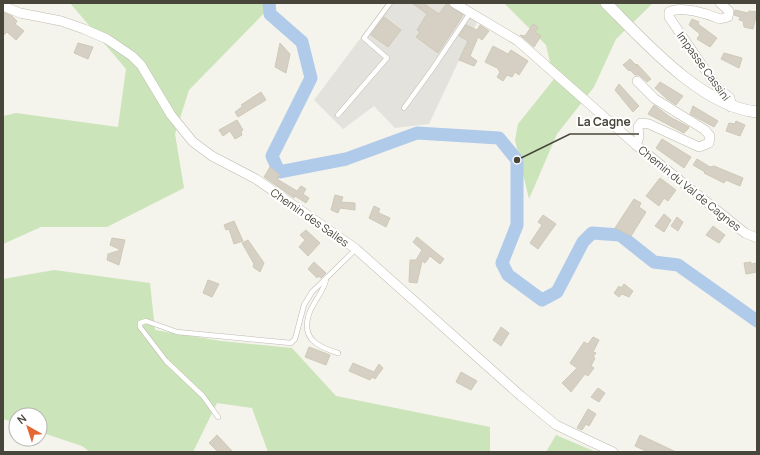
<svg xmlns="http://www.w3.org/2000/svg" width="760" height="455" viewBox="0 0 760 455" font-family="Manrope,sans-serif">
	<rect width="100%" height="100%" fill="#f4f3ec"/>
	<path fill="#e4e2dd" d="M387,3H446L477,22L429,124L395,128L374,106L343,129L314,100Z"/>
	<g fill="#cbe4ba">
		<path d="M70,3H274L189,90L175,134L184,188L107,227H41L3,244V116L16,113L118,127L126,69Z"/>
		<path d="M504,3H653L616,39L594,87L557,134L529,199L515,140L518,124L554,79L546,45Z"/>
		<path d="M54,270L150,283L155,330L221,341L292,348L336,396L490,427V452H268L252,408L217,403L193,452H90L82,446L40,432V415H16V423L3,419V279Z"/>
		<path d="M556,435L596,452H546Z"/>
	</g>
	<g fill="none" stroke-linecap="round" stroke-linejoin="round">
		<path stroke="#b0caea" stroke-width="13" d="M269,3L270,14L302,42L311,78L272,156L279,172L346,159L417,133L499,138L517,160V225L502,263L508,275L542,300L557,292L583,242L592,233L620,235L654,262L678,265L757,321"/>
	</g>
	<g fill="#d5d0c3" stroke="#cfc9b7">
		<path d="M412,3H423L439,14L447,3L463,15L438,53L416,37L420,32L417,30L427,14Z"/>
		<path d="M735,10L748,13L749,11L757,12L753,29L744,27L743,21L739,20L740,17L734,15Z"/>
		<path d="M3,12L12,16L17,21L15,24L24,31L16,40L7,32L3,36Z"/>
		<path d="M384,17L401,30L388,47L371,35Z"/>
		<path d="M692,19L699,22L698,24L717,38L710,47L697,39L700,34L689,25Z"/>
		<path d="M533,24L538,27L535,32L541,36L534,47L520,35L525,36Z"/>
		<path d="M466,25L477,30L480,25L489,31L482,40L478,37L470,56L477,61L474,66L459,60L468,41L459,36Z"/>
		<path d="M78,43L93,47L88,59L74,53Z"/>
		<path d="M280,43L290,54L286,73L275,67Z"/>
		<path d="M493,46L508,54L511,50L528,61L519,75L515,72L512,77L507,75L503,81L497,77L500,72L498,70L499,69L485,62Z"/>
		<path d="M724,53L742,58L739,68L721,59Z"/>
		<path d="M630,59L636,65L637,64L651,79L647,82L639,75H635L630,70L629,71L623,65Z"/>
		<path d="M660,82L683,96L676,105L667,99L655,88Z"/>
		<path d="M619,84L639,106L633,112L615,90Z"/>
		<path d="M261,92L266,100L238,117L235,112L243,106L241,105Z"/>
		<path d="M654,105L670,117L689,127L688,129L684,133L648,114Z"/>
		<path d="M693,106L718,121L714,127L690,114Z"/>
		<path d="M237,120L243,130L241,132L242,135L235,139L230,131L223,136L219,130Z"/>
		<path d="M736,121L745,125L740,136L726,131L729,123L735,124Z"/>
		<path d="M662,139L691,157L684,168L656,148Z"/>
		<path d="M697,159L710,167L714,166L743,178L740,186L726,180L724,183L704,173L705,172L693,165Z"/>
		<path d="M270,167L280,175L277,179L297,191L301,186L306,189L303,194L309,198L306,203L295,196L294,198L264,177Z"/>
		<path d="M660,178L676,190L668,201L664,198L659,206L646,196Z"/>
		<path d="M335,195L343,197L341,202L355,203V210L340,208L338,213L331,210Z"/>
		<path d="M634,199L641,203L639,207L646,212L631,236L615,228Z"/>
		<path d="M374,206L380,209L378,212L381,214L390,218L386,227L369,218Z"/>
		<path d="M664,214L671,220L664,232L655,226Z"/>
		<path d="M543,215L556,224L538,249L530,243L542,225L538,222Z"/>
		<path d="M677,217L683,222L678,231L671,226Z"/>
		<path d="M234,221L243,241L234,244L229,229L226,230L224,225Z"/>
		<path d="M713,226L725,235L719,243L706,235Z"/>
		<path d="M306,230L320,243L308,256L299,247L305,240L300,235Z"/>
		<path d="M417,237L444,259L440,264L430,256L425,263L422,261L417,283L409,282L410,260H416L422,250L413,242Z"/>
		<path d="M112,238L125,240L119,265L107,260L108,254L121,250L110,245Z"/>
		<path d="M248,240L264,263L260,272L253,267L254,264L242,243Z"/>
		<path d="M314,262L326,273L321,278L318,276L317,278L308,269Z"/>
		<path d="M751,262V264L757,263V272L746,274L744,263Z"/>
		<path d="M208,280L219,284L212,297L203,293Z"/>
		<path d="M624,284L633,291L629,297L622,294L619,297L614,293L619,286L621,288Z"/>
		<path d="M501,327L509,333L501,346L493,340Z"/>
		<path d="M593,337L599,340L593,352L596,353L593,357L595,358L591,366L594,368L588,376L585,374L571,392L562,383L577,368L570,363L584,342L588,344Z"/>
		<path d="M309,347L330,355L326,365L305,357Z"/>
		<path d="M353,363L374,372L379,364L383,368L375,379L372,377L370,380L349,371Z"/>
		<path d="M461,372L477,381L471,390L456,382Z"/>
		<path d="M598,388L605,393L599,402L591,397Z"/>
		<path d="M588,409L596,414L589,426L586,424L582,430L577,428Z"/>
		<path d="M217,435L233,452H218L209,443Z"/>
		<path d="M640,435L676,452H648L635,446Z"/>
	</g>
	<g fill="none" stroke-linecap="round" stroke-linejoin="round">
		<g stroke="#bfbcaf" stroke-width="5.5">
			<g id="service">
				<path d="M404,108L433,68L470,13"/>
				<path d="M338,115L387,58L364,38L390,3"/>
				<path d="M326,280C323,293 313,302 309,314C301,339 318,347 338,353"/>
				<path d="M218,417L203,396L166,361L140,327V323L146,321L177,332L291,343L295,339L304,305L312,292L356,249"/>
			</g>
		</g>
		<g stroke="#bfbcaf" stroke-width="10">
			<g id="minor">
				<path d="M454,3L518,41L636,145L745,233L757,238"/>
				<path d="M720,3L729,11L728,17L720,19C708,14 681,5 669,12V17L717,87L730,98L731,107"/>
				<path d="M3,6L20,13L61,21L84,29L107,39L132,56L141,65L171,115L193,142L212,156L256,179L356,249L521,396L556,425L613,452"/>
				<path d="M636,145L639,137L638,127L641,123L649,124L699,147L709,143L710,136L705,130L655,99L637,81"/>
			</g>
		</g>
		<g stroke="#bfbcaf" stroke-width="12">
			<path id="tertiary" d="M606,3C643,40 702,107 757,112"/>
		</g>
		<use href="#service" stroke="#fff" stroke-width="4.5"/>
		<use href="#minor" stroke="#fff" stroke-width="9"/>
		<use href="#tertiary" stroke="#fff" stroke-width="11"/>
	</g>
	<g text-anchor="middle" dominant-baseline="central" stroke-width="4" stroke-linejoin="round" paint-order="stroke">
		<g font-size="11" fill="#48453a" stroke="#fff">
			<text transform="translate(704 66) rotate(54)">Impasse Cassini</text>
			<text transform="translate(690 188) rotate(39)">Chemin du Val de Cagnes</text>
			<text transform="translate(310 217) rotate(35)">Chemin des Salles</text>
		</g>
	</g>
	<path fill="none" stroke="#48453a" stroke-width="1.5" d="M517 160L570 134H639"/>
	<circle fill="#48453a" stroke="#fff" stroke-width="1.5" cx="517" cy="160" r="4"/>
	<g font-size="12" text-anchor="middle" font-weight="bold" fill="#48453a" stroke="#fff" stroke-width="4" stroke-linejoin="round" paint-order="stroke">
		<text x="604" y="126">La Cagne</text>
	</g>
	<rect width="760" height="455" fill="none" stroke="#48453a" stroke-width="8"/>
	<g transform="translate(28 427) rotate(321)"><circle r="19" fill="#ffffff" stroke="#b6b5b0"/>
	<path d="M0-3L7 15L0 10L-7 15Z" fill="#e46734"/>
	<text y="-6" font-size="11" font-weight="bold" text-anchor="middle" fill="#48453a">N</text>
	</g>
</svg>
